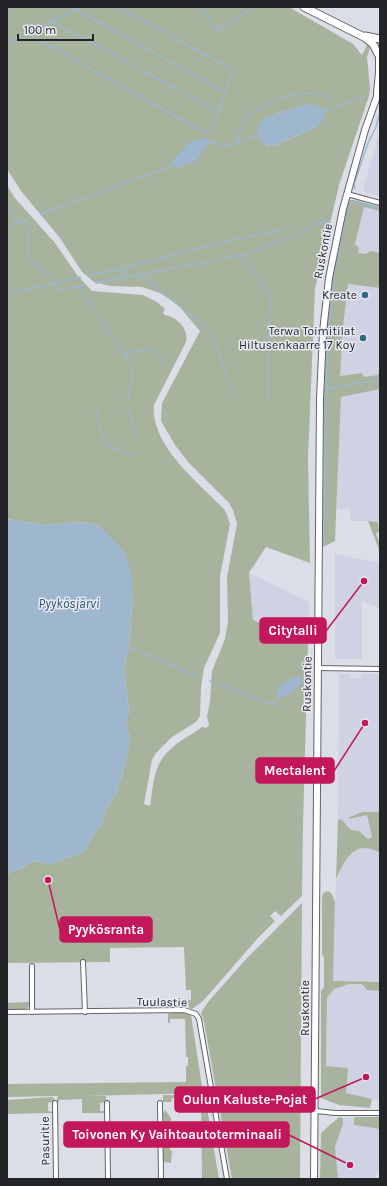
<svg xmlns="http://www.w3.org/2000/svg" width="387" height="1186" viewBox="0 0 387 1186" font-family="Karla,sans-serif">
	<rect width="100%" height="100%" fill="#dcdee7"/>
	<g fill="#ced2e2">
		<path d="M379,133H380V196L367,193L363,190Z"/>
		<path d="M364,207L380,211V253L371,251L365,254L358,253L355,244Z"/>
		<path d="M348,284L380,288V370L378,375L364,377H340L343,328Z"/>
		<path d="M380,389V521H351L349,508L337,509L341,397Z"/>
		<path d="M335,554L380,563V608L362,601V659H335Z"/>
		<path d="M249,573L309,602L308,642L253,620Z"/>
		<path d="M339,674H350V678H361V674H380V812H362L350,819L367,815L372,837L368,839L359,831L351,830L341,819L338,820Z"/>
		<path d="M366,847L380,852V982L333,981L336,879L346,859L358,849Z"/>
		<path d="M349,984H361L364,986L367,990L380,991V1101L346,1093L326,1067L327,998L334,989Z"/>
		<path d="M343,1118H354V1125L380,1129V1162L378,1172L375,1179H338L335,1147L343,1124Z"/>
	</g>
	<g fill="#a8b39d" fill-rule="evenodd">
		<path d="M7,7H289L353,44L362,55L368,43L371,44L367,57L370,88L369,96L339,185L315,289L308,458L310,563L266,547L249,573L253,620L308,642L303,825L302,896L281,916L275,911L270,916L275,921L257,939L203,1001L192,1009L189,1008L188,1000H191V990H186L184,947L110,948V962L7,963V873L15,871L34,861L51,864L84,852L94,834L101,825L105,812L116,794L123,773L130,741L126,724L129,711L124,670L129,644L133,596L100,526L83,522L45,525L7,519V185L14,197L55,243L77,275L92,291L143,295L157,302L165,309L163,313L165,315C177,317 189,329 186,342L154,405C150,445 199,483 224,509L227,515L230,524L220,576V633L204,668L201,688L200,716L196,722L172,737L156,753L152,760L144,804L150,806C154,781 153,763 174,746C182,739 193,734 202,727L206,728L209,725L207,717L210,701L212,671L225,639L228,621L227,577L237,524L233,510L229,503L189,463L175,445L161,421L162,403L200,331L178,305L160,293L142,287L111,286L94,282L82,272L60,238L21,191L7,169ZM309,104L316,127L274,146H268L260,139L263,120L278,113Z"/>
		<path d="M350,200H354L380,207V211L364,207L355,244L359,248L358,253L365,254L371,251L380,253V288L348,284L343,328L340,376L362,373L364,377L378,375L380,370V389L341,397L335,541L323,547L324,389L326,333L332,275L347,202Z"/>
		<path d="M368,521L378,522L379,531L376,534L380,543V552Z"/>
		<path d="M362,812H380V852C375,851 370,848 365,848C349,848 342,867 336,879L338,820L341,819L351,830L359,831L368,839L372,837L367,815L350,819L348,818Z"/>
		<path d="M328,891L332,894L335,902L333,981L380,982V991L367,990L364,986L361,984H349L334,989L327,998L326,1066L348,1068L346,1093L372,1099L370,1108L339,1105L321,1098V991L324,987V958L322,954V898L323,893Z"/>
		<path d="M302,903L300,1179H232L204,1022L201,1013L208,1002L248,957Z"/>
		<path d="M29,1002L30,1006L26,1009L7,1010V1003Z"/>
		<path d="M170,1013H185L191,1015L203,1093L85,1096H106V1102L100,1103V1111H104V1113H82V1099L59,1100V1102H57V1098L58,1096L7,1097V1084L186,1082V1066H188V1057H186L185,1019H170V1024L168,1022V1014Z"/>
		<path d="M163,1095L205,1096L219,1179H184H202L201,1098H172L171,1102H163Z"/>
		<path d="M52,1097L54,1098V1101L48,1103V1111L53,1112V1115L52,1113L7,1114V1100Z"/>
		<path d="M165,1110L171,1118L172,1140L164,1142L163,1113Z"/>
		<path d="M339,1117L343,1118V1124L335,1147L338,1179H320L321,1134C326,1127 333,1123 339,1117Z"/>
		<path d="M356,1117H380V1129L354,1125V1118Z"/>
		<path d="M164,1144L170,1145V1150L172,1151L171,1163L163,1162V1145Z"/>
	</g>
	<g fill="#9eb7cf">
		<path d="M309,104L320,106C328,115 324,121 316,127L274,146C269,147 263,144 260,140C257,135 257,126 261,122C269,114 298,107 309,104Z"/>
		<path d="M202,139H208L210,141L208,145L195,161L176,169L172,161L191,141Z"/>
		<path d="M7,519L45,525L83,522L100,526L125,552L131,572L133,596L129,644L124,670L129,711L126,724L130,741L123,773L116,794L105,812L101,825L94,834L84,852L51,864L34,861L15,871L7,873Z"/>
		<path d="M296,677L303,678V683L286,696L278,699L277,696L278,688L286,681Z"/>
	</g>
	<g fill="none" stroke-linecap="round" stroke-linejoin="round">
		<g stroke="#9eb7cf" stroke-width="1.5">
			<path d="M202,7L217,31L254,7"/>
			<path d="M75,9L225,92"/>
			<path d="M51,21L219,112"/>
			<path d="M27,33L207,134L210,133C219,112 225,91 233,70L117,7"/>
			<path d="M7,43L80,7"/>
			<path d="M322,112L363,97"/>
			<path d="M208,141L227,146L260,134"/>
			<path d="M239,141C239,135 240,129 243,123C255,105 293,92 313,93C320,94 325,97 331,99"/>
			<path d="M355,189L354,184L368,143L376,127L380,112"/>
			<path d="M353,203L380,209"/>
			<path d="M7,206L18,222"/>
			<path d="M41,214L175,165"/>
			<path d="M26,220L29,258L52,278L58,290L86,285"/>
			<path d="M7,226L28,219"/>
			<path d="M242,256L270,295L268,397"/>
			<path d="M140,275L210,330L235,396"/>
			<path d="M88,276L125,268L219,243L289,228"/>
			<path d="M124,276L125,268"/>
			<path d="M96,283L242,255L293,237L318,223L330,220"/>
			<path d="M79,287L133,368L128,400"/>
			<path d="M7,294L81,277"/>
			<path d="M123,353L153,349L159,355L166,369"/>
			<path d="M327,389L380,379"/>
			<path d="M128,409L136,436"/>
			<path d="M96,410L104,444L132,456"/>
			<path d="M324,545L326,389L328,334L334,274L348,205L353,202"/>
			<path d="M128,647L201,677"/>
			<path d="M210,681L275,705L278,699"/>
		</g>
		<g stroke="#62636a" stroke-width="6">
			<g id="street">
				<path d="M347,194L380,203"/>
				<path d="M318,668L380,669"/>
				<path d="M83,962L85,1012"/>
				<path d="M32,966V1012"/>
				<path d="M7,1012L184,1010L196,1014L199,1019L227,1179"/>
				<path d="M55,1103L56,1179"/>
				<path d="M107,1103L108,1179"/>
				<path d="M160,1103L161,1179"/>
				<path d="M316,1111L335,1113H380"/>
			</g>
		</g>
		<g stroke="#62636a" stroke-width="8">
			<g id="secondary">
				<path d="M377,93L379,72V58"/>
				<path d="M314,1179L320,399L323,332L329,278L343,209L365,130L380,88"/>
			</g>
		</g>
		<g stroke="#62636a" stroke-width="9">
			<g id="primary">
				<path d="M304,7L364,37L373,44L378,54"/>
				<path d="M365,36L380,39"/>
			</g>
		</g>
		<use href="#street" stroke="#fff" stroke-width="4"/>
		<use href="#secondary" stroke="#fff" stroke-width="6"/>
		<use href="#primary" stroke="#fff" stroke-width="7"/>
	</g>
	<g fill="#336683" stroke="#e9ebf4" stroke-width="1.5">
		<circle cx="365" cy="295" r="4"/>
		<circle cx="363" cy="338" r="4"/>
	</g>
	<g text-anchor="middle" dominant-baseline="central" stroke-width="3" stroke-linejoin="round" paint-order="stroke">
		<g font-size="12" fill="#232427" stroke="#e9ebf4">
			<text transform="translate(323 251) rotate(-79)">Ruskontie</text>
			<text transform="translate(307 684) rotate(-89)">Ruskontie</text>
			<text transform="translate(162 1002) rotate(1)">Tuulastie</text>
			<text transform="translate(305 1008) rotate(-90)">Ruskontie</text>
			<text transform="translate(45 1141) rotate(-91)">Pasuritie</text>
		</g>
		<g font-size="12" fill="#232427" stroke="#e9ebf4" text-anchor="end">
			<text x="357" y="295">Kreate</text>
			<text x="355" y="331">Terwa Toimitilat<tspan x="355" dy="14">Hiltusenkaarre 17 Koy</tspan></text>
		</g>
		<g font-size="13" font-style="italic" fill="#2a5375" stroke="#e9ebf4">
			<text x="69" y="603">Pyykösjärvi</text>
		</g>
	</g>
	<path fill="none" stroke="#c2185b" stroke-width="1.5" d="M364 581L326 631M365 723L334 771M48 880L60 930M366 1077L315 1099M350 1165L289 1135"/>
	<g fill="#c2185b" stroke="#e9ebf4" stroke-width="1.5">
		<circle cx="364" cy="581" r="4"/>
		<circle cx="365" cy="723" r="4"/>
		<circle cx="48" cy="880" r="4"/>
		<circle cx="366" cy="1077" r="4"/>
		<circle cx="350" cy="1165" r="4"/>
	</g>
	<g fill="#c2185b" stroke="#c2185b" stroke-width="1.5">
		<rect x="260" y="618" width="66" height="25" rx="4"/>
		<rect x="256" y="758" width="78" height="25" rx="4"/>
		<rect x="60" y="917" width="92" height="25" rx="4"/>
		<rect x="175" y="1087" width="140" height="25" rx="4"/>
		<rect x="64" y="1122" width="225" height="25" rx="4"/>
	</g>
	<g font-size="13" text-anchor="middle" font-weight="bold" fill="#fff">
		<text x="293" y="635">Citytalli</text>
		<text x="295" y="775">Mectalent</text>
		<text x="106" y="934">Pyykösranta</text>
		<text x="245" y="1104">Oulun Kaluste-Pojat</text>
		<text x="177" y="1139">Toivonen Ky Vaihtoautoterminaali</text>
	</g>
	<rect width="387" height="1186" fill="none" stroke="#232427" stroke-width="16"/>
	<path d="M18 34v6h75v-6" fill="none" stroke="#232427" stroke-width="2"/>
	<text x="24" y="34" font-size="12" fill="#232427" stroke="#e9ebf4" stroke-width="3" paint-order="stroke">100 m</text>
</svg>
